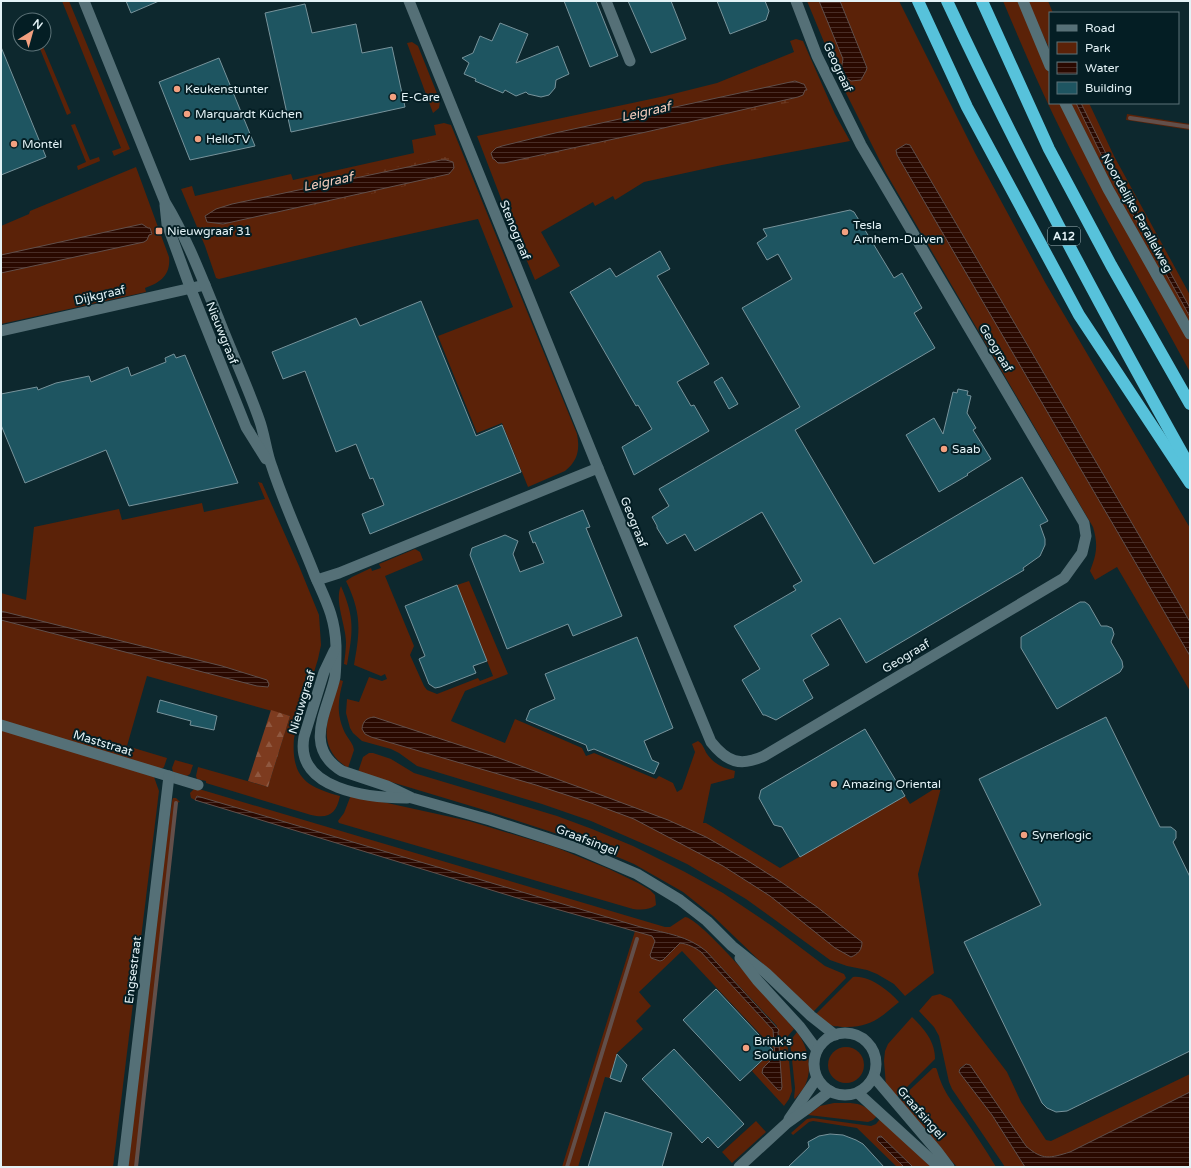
<svg xmlns="http://www.w3.org/2000/svg" width="1191" height="1168" viewBox="0 0 1191 1168" font-family="'Varela Round',sans-serif">
	<defs>
		<pattern id="forest-firs" width="22" height="20" patternUnits="userSpaceOnUse"><rect width="22" height="20" fill="#7d3b1f"/><path d="M5 1l3.5 6h-7zM16 11l3.5 6h-7z" fill="#8f5840"/></pattern>
		<pattern id="wetland-marsh" width="20" height="14" patternUnits="userSpaceOnUse"><rect width="20" height="14" fill="#5b2208"/><path d="M1 5h8M5 5V1M11 12h8M15 12V8" fill="none" stroke="#72432d"/></pattern>
		<pattern id="water-rules" width="6" height="5" patternUnits="userSpaceOnUse"><rect width="6" height="5" fill="#2a0900"/><path d="M0 2.5h6" fill="none" stroke="#492d26"/></pattern>
	</defs>
	<rect width="100%" height="100%" fill="#0d282e"/>
	<g fill="#5b2208" fill-rule="evenodd">
		<path d="M62,1H69L130,149L114,156L112,151L121,148Z"/>
		<path d="M807,1H819L843,59L841,70L844,76L851,81L862,79V77L866,71L867,68L840,1H899L975,153L1046,284L1190,528V622L910,145L906,144L896,150L897,155L1190,656V691L1117,567L1095,580L1090,571C1097,554 1098,544 1093,527L886,173L841,83Z"/>
		<path d="M1003,1H1020L1050,76V103H1062L1116,210L1190,340V372C1140,280 1087,188 1043,93C1029,62 1016,32 1003,1Z"/>
		<path d="M1027,1H1048L1053,13H1050V50Z"/>
		<path d="M796,39L803,41L835,114L850,141L722,165L644,182L615,200L613,196L595,206L593,202L541,232L560,266L535,280L505,209L477,136L665,96L717,83L794,52L790,41ZM795,81L803,84H804L806,89L646,132L565,150L502,146L555,133Z"/>
		<path d="M412,42L418,46L440,101L439,108L433,113L407,43Z"/>
		<path d="M38,44H42L71,113L67,115Z"/>
		<path d="M1069,103H1089L1114,156L1190,295V328L1141,241Z"/>
		<path d="M1127,114L1190,124V130L1126,120Z"/>
		<path d="M444,123L451,125L577,434C580,449 578,461 565,471L528,487L502,423L477,433L438,336L513,307L478,219L355,246L219,279L216,278L205,246L181,189L192,186L195,196L291,174L293,180L414,153L412,140L436,135L434,125ZM336,183L317,203L223,224L207,222L205,216L232,204Z"/>
		<path d="M75,124L90,160L99,157L100,161L78,170L77,166L86,162L71,125Z"/>
		<path d="M136,167L169,257C171,275 160,283 145,288L146,292L1,324V226L29,214L30,211Z"/>
		<path d="M258,482L262,483L299,566L319,615L321,645L318,659L294,738C291,777 306,787 340,796C336,814 329,819 311,815L206,783V781L197,779L196,776L198,767L268,787L290,716L147,676L127,746L167,758L164,767L160,770L1,723V620L257,686L267,680L222,666L1,611V593L26,600L34,527L119,509L122,520L202,503L204,512L265,499Z"/>
		<path d="M415,549L420,552L423,560L385,576L414,646L410,655L424,686L427,690L437,694L478,678L480,681L493,676L457,585L469,581L508,674L465,691L451,721L505,743L515,719L582,748L586,756L594,753L656,779L659,776L673,783L677,792L682,789L695,752L692,744L698,741C703,744 704,749 707,754C714,764 723,768 735,771L734,778L711,784L703,823H706L780,868L905,796L910,804L942,784L918,874L934,973L905,996L894,984L877,974L867,970L847,966L830,960L746,899L687,864L653,848L591,821L542,804L417,766L399,753L391,749L362,741L353,733L350,728L346,713L347,699L359,702L369,677L382,681L387,679L385,674L381,676L354,665C360,631 362,614 346,581L352,577L371,568L372,571L381,568L379,564Z"/>
		<path d="M341,586C355,619 353,631 347,665L344,664C345,656 346,649 346,642C346,626 334,600 341,586Z"/>
		<path d="M340,680L343,681C338,700 336,714 345,733C347,737 351,741 353,746L354,750L348,768C312,745 330,712 340,680Z"/>
		<path d="M1,729L154,777L159,791L113,1167H1Z"/>
		<path d="M369,753H373L391,759L414,773L557,816L592,829L633,846L685,872L723,893L772,926L825,966L844,974L846,978L813,1012L713,916L683,892L634,864L582,842L481,809L358,772L363,757Z"/>
		<path d="M175,760L193,765L190,774L187,776L173,772L172,768Z"/>
		<path d="M194,789H199L665,927H670L685,917C701,918 779,1011 794,1029L788,1036L787,1040L792,1091L789,1099L784,1106L752,1071L774,1049L682,951L639,992L651,1006L636,1021L643,1029L617,1053L610,1078L605,1077L578,1167H562L635,931L652,936L655,941L676,945C685,940 694,947 701,952L773,1030L775,1056L763,1068L778,1090L777,1026L706,951C688,936 666,933 644,928L197,796L195,800L191,798L190,793Z"/>
		<path d="M351,795L469,821L555,847L609,869L638,883L650,890L655,895L656,905C649,910 642,910 633,909L339,823L338,821L344,813Z"/>
		<path d="M173,798H176L180,802L176,803L137,1167H128L163,863L172,801Z"/>
		<path d="M853,977C870,975 889,991 899,1002C881,1017 871,1027 847,1027C841,1027 834,1027 828,1024C824,1022 820,1017 816,1014Z"/>
		<path d="M940,994L951,999L1007,1072L1021,1102L1046,1140L1051,1141L1190,1074V1092L1070,1152C1050,1158 1043,1161 1026,1146L970,1066L966,1064L960,1068L959,1072L992,1115L1025,1167H1005L952,1089L949,1082L939,1036L934,1027L919,1011L932,996Z"/>
		<path d="M912,1017C924,1029 935,1041 935,1059L895,1099L886,1086L884,1061L885,1051L888,1044Z"/>
		<path d="M797,1032C807,1045 813,1067 806,1083C804,1089 799,1094 795,1099L794,1098L795,1088L790,1041Z"/>
		<circle cx="846" cy="1065" r="18"/>
		<path d="M933,1068H936L937,1070C943,1092 951,1100 964,1118C975,1134 986,1150 996,1167H957L898,1101Z"/>
		<path d="M834,1103C857,1103 859,1101 877,1116L873,1120L868,1122L808,1115L820,1106Z"/>
		<path d="M813,1118L871,1126L876,1124L880,1119L932,1167H913L881,1136L877,1140L904,1167H897L857,1128L813,1121L809,1122L793,1135L791,1133L807,1119Z"/>
		<path d="M756,1121L766,1132L732,1163L722,1152Z"/>
	</g>
	<path fill="url(#forest-firs)" d="M271,710L290,716L268,787L248,781Z"/>
	<g fill="url(#wetland-marsh)">
		<path d="M795,81L803,84H804L808,94L806,97L801,100L731,115L724,112Z"/>
		<path d="M630,136L628,138L517,162L514,161L518,156Z"/>
		<path d="M441,157C446,157 450,156 453,162L284,196L283,192Z"/>
		<path d="M454,168L452,174L445,176L385,191L306,207L304,204L442,170Z"/>
	</g>
	<g fill="url(#water-rules)" stroke="#624f4a">
		<path d="M819,1H840L867,68L866,71L861,80L851,81L844,76L841,70L843,59Z"/>
		<path d="M795,81L803,84H804L807,90H805L803,95L798,97L646,132L504,163H498L494,159H493L491,153L496,148L502,146L555,133Z"/>
		<path d="M1076,103H1081L1116,174L1190,308V317L1112,177Z"/>
		<path d="M906,144L910,145L1190,622V656L897,155L896,150Z"/>
		<path d="M441,160H446L453,162L454,168L449,174L223,224L207,222L205,216L216,209L232,204Z"/>
		<path d="M142,224L148,228H150L152,234L149,235L147,240L144,242L1,273V255Z"/>
		<path d="M1,611L222,666L267,680L269,684L268,687L257,686L1,620Z"/>
		<path d="M374,717L496,757L601,795L668,820L706,837L748,861L781,882L817,907L862,942C862,950 858,954 851,957L835,948L770,896L723,866L634,819L591,803L536,785L371,737L365,734L362,729C363,721 366,718 374,717Z"/>
		<path d="M197,796L644,928C666,933 688,936 706,951L779,1030L778,1032L782,1087L781,1090H778L762,1073L763,1068L775,1056L773,1030L701,952C694,947 688,944 680,943L663,960L660,961L651,958L650,955L655,941L652,936L524,900L195,800Z"/>
		<path d="M966,1064L970,1065L1026,1146C1043,1161 1050,1158 1070,1152L1190,1092V1167H1025L992,1115L959,1072L960,1069Z"/>
		<path d="M881,1136L913,1167H904L877,1140L878,1137Z"/>
	</g>
	<g fill="none" stroke-linecap="round" stroke-linejoin="round">
		<g stroke="#624f4a" stroke-width="4">
			<path d="M1130,118L1190,127"/>
			<path d="M136,1167L176,803"/>
			<path d="M567,1167L637,939"/>
		</g>
	</g>
	<g fill="#1e5561" stroke="#77939b">
		<path d="M126,1H159L131,13Z"/>
		<path d="M564,1H596L618,56L590,67Z"/>
		<path d="M628,1H671L686,39L651,53Z"/>
		<path d="M717,1H765L769,11L766,20L730,34Z"/>
		<path d="M305,4L312,33L356,24L362,53L392,47L405,107L291,132L265,13Z"/>
		<path d="M500,23L528,34L516,63L558,46L569,74L556,80L555,88L549,95L541,97L528,94L526,92L516,96L505,90L503,93L475,81L476,79L464,74L469,63L462,58L473,53L480,36L492,41Z"/>
		<path d="M1,47L46,157L1,175Z"/>
		<path d="M219,58L255,146L190,160L159,82Z"/>
		<path d="M850,210L854,212L894,278L902,273L922,308L914,313L935,348L795,430L874,564L1022,477L1048,521L1040,525L1045,539V545L1040,556L1023,568L1024,570L866,663L840,618L811,635L829,665L803,680L813,698L776,720L765,715H763L742,680L760,669L734,626L796,590L793,586L802,581L762,512L695,551L685,534L667,544L657,528V526L652,517L669,506L659,489L800,407L742,308L792,279L778,254L767,260L757,243L767,236L763,229Z"/>
		<path d="M660,251L670,269L657,276L709,364L677,382L691,406L694,405L709,431L634,475L622,447L652,429L638,405L636,406L570,292L610,268L616,277Z"/>
		<path d="M421,301L476,436L502,425L521,472L370,534L362,514L384,505L373,478L370,479L356,444L336,452L305,371L283,379L272,352L356,318L360,326Z"/>
		<path d="M174,354L176,358L185,355L238,483L129,506L106,450L25,483L1,425V394L37,387L38,390L56,383L89,376L91,382L128,367L131,376L166,362L165,358Z"/>
		<path d="M722,377L738,404L729,409L714,382Z"/>
		<path d="M958,389L968,391L967,395L971,396L967,413L976,428L973,430L991,459L967,474L968,475L939,492L906,435L934,418L943,434L953,392L957,393Z"/>
		<path d="M583,510L590,527L586,528L622,616L573,636L568,624L507,649L470,555L472,548L505,535L518,541L513,554L520,572L544,563L535,542L533,543L529,532Z"/>
		<path d="M457,585L487,661L473,666L476,673L440,687L435,688L429,684L419,659L425,656L405,606Z"/>
		<path d="M1080,602H1085L1089,605L1101,626H1107L1112,628L1114,634L1111,642L1122,661L1123,667L1120,672L1057,709L1021,648V637Z"/>
		<path d="M637,637L673,728L644,741L652,760L659,763L654,774L594,749L588,751L586,745L526,720L530,710L555,699L545,674Z"/>
		<path d="M160,700L217,716L214,730L190,725L191,721L157,712Z"/>
		<path d="M1106,717L1160,827H1171L1176,831V838L1173,842L1190,877V1051L1067,1111L1056,1112L1047,1108L1042,1103L964,942L1041,905L979,779Z"/>
		<path d="M865,729L905,796L800,857L782,827L774,825L759,798L761,790Z"/>
		<path d="M716,989L773,1050L740,1081L683,1020Z"/>
		<path d="M674,1049L744,1124L718,1148L708,1137L702,1143L642,1079Z"/>
		<path d="M617,1054L627,1065L621,1082L610,1078Z"/>
		<path d="M605,1112L672,1133L662,1167H588Z"/>
		<path d="M830,1134L843,1135L856,1140L863,1144L884,1167H788L809,1147L808,1142L819,1136Z"/>
	</g>
	<g fill="none" stroke-linecap="round" stroke-linejoin="round">
		<g stroke="#557077" stroke-width="11">
			<path d="M409,1L598,468"/>
			<path d="M606,1L630,61"/>
			<path d="M1023,1L1050,66"/>
			<path d="M1065,103L1108,189L1190,334"/>
			<path d="M1,331L205,285"/>
			<path d="M317,580L339,573L598,468L711,742C727,762 740,767 764,756L1064,578L1082,553L1086,536L1084,523L861,145L817,56L796,1"/>
			<path d="M1,725L198,785"/>
			<path d="M789,1119L817,1078"/>
			<path d="M123,1167L169,776"/>
			<path d="M739,1167L787,1123L808,1108L830,1091"/>
		</g>
		<g stroke="#557077" stroke-width="11">
			<path d="M84,1L165,202C187,238 202,278 218,317C231,351 247,385 259,419C265,435 266,452 272,467C284,504 301,540 315,576C326,601 335,617 336,646C336,656 336,667 335,677C328,710 302,747 342,771L387,786L412,798L490,820L546,838L576,848L637,874L680,900L707,921L732,946L766,973L811,1016L835,1035"/>
			<path d="M165,205L167,224L190,287L246,427L266,459"/>
			<path d="M334,651L324,672L304,737C294,790 370,798 407,798"/>
			<path d="M740,958L757,980L800,1027L817,1050"/>
			<circle cx="845" cy="1064" r="31"/>
			<path d="M874,1077L937,1151L949,1167"/>
			<path d="M858,1093L939,1167"/>
		</g>
		<g stroke="#57c2db" stroke-width="12">
			<path d="M918,1L967,107L1079,315L1190,483"/>
			<path d="M947,1C1021,160 1104,314 1190,467"/>
			<path d="M982,1L1049,149L1111,265L1190,404"/>
		</g>
	</g>
	<g fill="#f2a080" stroke="#041e24" stroke-width="1.5">
		<circle cx="177" cy="89" r="4"/>
		<circle cx="393" cy="97" r="4"/>
		<circle cx="187" cy="114" r="4"/>
		<circle cx="198" cy="139" r="4"/>
		<circle cx="14" cy="144" r="4"/>
		<rect x="155" y="227" width="8" height="8" rx="2"/>
		<circle cx="845" cy="232" r="4"/>
		<circle cx="944" cy="449" r="4"/>
		<circle cx="834" cy="784" r="4"/>
		<circle cx="1024" cy="835" r="4"/>
		<circle cx="746" cy="1048" r="4"/>
	</g>
	<g text-anchor="middle" dominant-baseline="central" stroke-width="4" stroke-linejoin="round" paint-order="stroke">
		<rect fill="#041e24" stroke="#a0b2b7" stroke-width="1" x="1048" y="227" width="32" height="18" rx="3"/>
		<g font-size="11" font-weight="bold" fill="#e3f2f6">
			<text x="1064" y="236">A12</text>
		</g>
		<g font-size="12" fill="#e3f2f6" stroke="#041e24">
			<text transform="translate(838 67) rotate(65)">Geograaf</text>
			<text transform="translate(1137 213) rotate(61)">Noordelijke Parallelweg</text>
			<text transform="translate(515 230) rotate(68)">Stenograaf</text>
			<text transform="translate(100 295) rotate(-13)">Dijkgraaf</text>
			<text transform="translate(222 333) rotate(68)">Nieuwgraaf</text>
			<text transform="translate(996 348) rotate(59)">Geograaf</text>
			<text transform="translate(634 522) rotate(68)">Geograaf</text>
			<text transform="translate(906 656) rotate(-31)">Geograaf</text>
			<text transform="translate(302 702) rotate(-73)">Nieuwgraaf</text>
			<text transform="translate(103 743) rotate(17)">Maststraat</text>
			<text transform="translate(587 840) rotate(21)">Graafsingel</text>
			<text transform="translate(133 970) rotate(-83)">Engsestraat</text>
			<text transform="translate(921 1113) rotate(49)">Graafsingel</text>
		</g>
		<g font-size="12" fill="#e3f2f6" stroke="#041e24" text-anchor="start">
			<text x="185" y="89">Keukenstunter</text>
			<text x="401" y="97">E-Care</text>
			<text x="195" y="114">Marquardt Küchen</text>
			<text x="206" y="139">HelloTV</text>
			<text x="22" y="144">Montèl</text>
			<text x="853" y="225">Tesla<tspan x="853" dy="14">Arnhem-Duiven</tspan></text>
			<text x="167" y="231">Nieuwgraaf 31</text>
			<text x="952" y="449">Saab</text>
			<text x="842" y="784">Amazing Oriental</text>
			<text x="1032" y="835">Synerlogic</text>
			<text x="754" y="1041">Brink's<tspan x="754" dy="14">Solutions</tspan></text>
		</g>
		<g font-size="13" font-style="italic" fill="#f7cebe" stroke="#041e24">
			<text transform="translate(646 112) rotate(-13)">Leigraaf</text>
			<text transform="translate(328 182) rotate(-12)">Leigraaf</text>
		</g>
	</g>
	<rect width="1191" height="1168" fill="none" stroke="#e3f2f6" stroke-width="4"/>
	<rect x="1049" y="12" width="130" height="92" fill="#041e24" stroke="#5d7378"/>
	<rect x="1057" y="25" width="20" height="6" fill="#557077" stroke="#5d7378"/>
	<text x="1085" y="32" font-size="12" fill="#e3f2f6">Road</text>
	<rect x="1057" y="42" width="20" height="12" fill="#5b2208" stroke="#5d7378"/>
	<text x="1085" y="52" font-size="12" fill="#e3f2f6">Park</text>
	<rect x="1057" y="62" width="20" height="12" fill="url(#water-rules)" stroke="#5d7378"/>
	<text x="1085" y="72" font-size="12" fill="#e3f2f6">Water</text>
	<rect x="1057" y="82" width="20" height="12" fill="#1e5561" stroke="#5d7378"/>
	<text x="1085" y="92" font-size="12" fill="#e3f2f6">Building</text>
	<g transform="translate(32 32) rotate(37)"><circle r="19" fill="#041e24" stroke="#5d7378"/>
	<path d="M0-3L7 15L0 10L-7 15Z" fill="#f2a080"/>
	<text y="-6" font-size="11" font-weight="bold" text-anchor="middle" fill="#e3f2f6">N</text>
	</g>
</svg>
